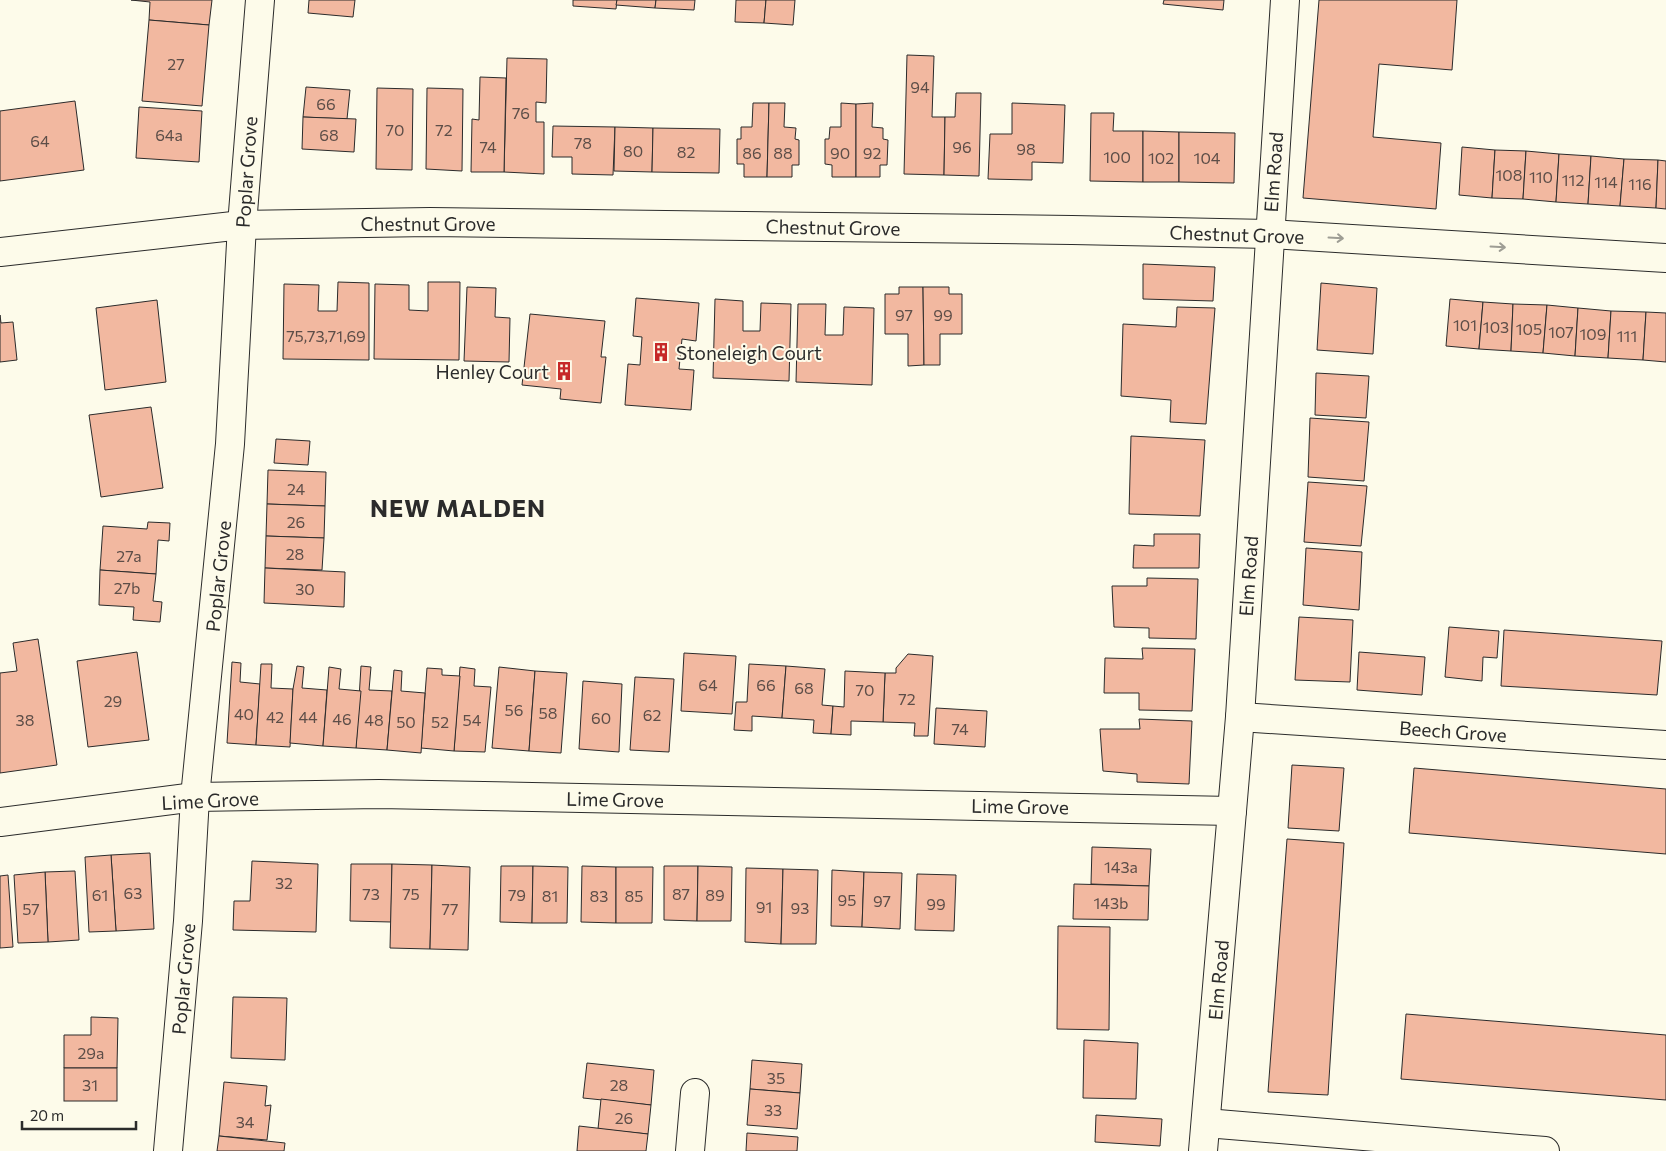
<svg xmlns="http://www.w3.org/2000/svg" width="1666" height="1151" viewBox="0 0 1666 1151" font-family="Commissioner,sans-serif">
	<rect width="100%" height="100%" fill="#fdfbea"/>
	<g fill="#f2b8a0" stroke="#2b2b2b">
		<path d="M131,0H212L209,25L149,20L150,2Z"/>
		<path d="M309,0H355L353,17L308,13Z"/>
		<path d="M573,0H617L616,9L573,6Z"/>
		<path d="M617,0H656L655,8L616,5Z"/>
		<path d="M656,0H695L694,10L655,8Z"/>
		<path d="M736,0H766L764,23L735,22Z"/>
		<path d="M766,0H795L793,25L764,23Z"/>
		<path d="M1164,0H1224L1223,10L1163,4Z"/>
		<path d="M1319,0H1457L1452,70L1379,64L1373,137L1441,143L1436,209L1303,198Z"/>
		<path d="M149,20L209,25L202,106L142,101Z"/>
		<path d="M907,55L934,56L932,117H945L944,175L904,174Z"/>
		<path d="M507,58L547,59L546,103L536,102V122H544V174L504,172Z"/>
		<path d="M480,77L506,78L504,172H471L472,119L479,120Z"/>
		<path d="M306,87L350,90L347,119L303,117Z"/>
		<path d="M377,88L413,89L412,170L376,169Z"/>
		<path d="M427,88L463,89L462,171L426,169Z"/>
		<path d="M956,93H981L979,176L944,175L945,117H955Z"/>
		<path d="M75,101L84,170L0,181V111Z"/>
		<path d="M753,103H769L767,177H744V164H737V139H741V127H752Z"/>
		<path d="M769,103H785L784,127L796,128L795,139L799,140V165H792V177H767Z"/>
		<path d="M841,103L856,104V177H832V165L825,164V139H829L830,127H841Z"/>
		<path d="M873,103L872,127L883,128V139L888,140L887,165H880V177H856V104Z"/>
		<path d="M1012,103L1065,105L1063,163L1032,162V180L988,179L990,134H1012Z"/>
		<path d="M139,107L202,111L199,162L136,158Z"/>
		<path d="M1091,113H1114L1113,131H1143V182L1090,181Z"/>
		<path d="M303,117L356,119L354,152L302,149Z"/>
		<path d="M553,126L615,127L613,175L572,174V157H552Z"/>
		<path d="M615,127L653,128L652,172L614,171Z"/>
		<path d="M653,128L720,129L719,173L652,172Z"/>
		<path d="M1143,131L1179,132V182H1143Z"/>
		<path d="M1179,132L1235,133L1234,183L1179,182Z"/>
		<path d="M1462,147L1495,150L1492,198L1459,195Z"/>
		<path d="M1495,150L1526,151L1523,199L1492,198Z"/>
		<path d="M1526,151L1559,154L1556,202L1523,199Z"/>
		<path d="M1559,154L1591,156L1588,204L1556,202Z"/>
		<path d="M1591,156L1624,159L1620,206L1588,204Z"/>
		<path d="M1624,159L1658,160L1656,208L1620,206Z"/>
		<path d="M1658,160L1666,161V209L1656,208Z"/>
		<path d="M1143,264L1215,267L1213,301L1143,299Z"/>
		<path d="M338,282L369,283V360L283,359L284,284L319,285L318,311H337Z"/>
		<path d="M428,282H460L459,360L374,359L375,284L409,285V310L428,311Z"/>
		<path d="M1321,283L1377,288L1373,354L1317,350Z"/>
		<path d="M467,287L496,288L495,317L510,318L509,362L464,361Z"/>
		<path d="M899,287H923L924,365L908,366V334H885V294H899Z"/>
		<path d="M923,287H949V294H962V334H940V365H924Z"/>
		<path d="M636,298L699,303L696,341L682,339L679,369L694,370L691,410L625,405L628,364L640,365L642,337L633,336Z"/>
		<path d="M715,299L743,301V331H760L761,303L791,304L789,381L713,378Z"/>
		<path d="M1450,299L1483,302L1479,349L1446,346Z"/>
		<path d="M157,300L166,382L105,390L96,308Z"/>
		<path d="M1483,302L1513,304L1511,351L1479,349Z"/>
		<path d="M798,304H826L825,335H843L844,307L874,308L872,385L796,382Z"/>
		<path d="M1513,304L1547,305L1543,353L1511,351Z"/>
		<path d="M1547,305L1578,308L1575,356L1543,353Z"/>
		<path d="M1177,307L1215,308L1206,424L1170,422L1171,400L1121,396L1123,324L1176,327Z"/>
		<path d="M1578,308L1611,311L1608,358L1575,356Z"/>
		<path d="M1611,311L1646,312L1643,360L1608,358Z"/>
		<path d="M1646,312L1666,313V362L1643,360Z"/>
		<path d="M530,314L605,321L601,357H606L601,403L560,399L561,389L522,385Z"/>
		<path d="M0,315L1,323L13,322L17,360L0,362Z"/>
		<path d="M1316,373L1369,376L1366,418L1315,415Z"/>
		<path d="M151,407L163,488L101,497L89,415Z"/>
		<path d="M1310,418L1369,422L1364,481L1308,477Z"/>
		<path d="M1131,436L1205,440L1200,516L1129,514Z"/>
		<path d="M276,439L310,441L308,465L274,463Z"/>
		<path d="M268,470L326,472L325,506L267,504Z"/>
		<path d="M1308,482L1367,486L1361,546L1304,542Z"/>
		<path d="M267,504L325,506L324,538L266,536Z"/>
		<path d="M148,522L170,523L169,541L158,540L156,574L100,570L103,526L147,529Z"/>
		<path d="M1154,534H1200L1199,568H1133L1134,545L1154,546Z"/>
		<path d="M266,536L324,538L322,570L265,568Z"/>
		<path d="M1306,548L1362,552L1359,610L1303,605Z"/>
		<path d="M265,568L345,572L344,607L264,603Z"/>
		<path d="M100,570L156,574L153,601L162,602L160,622L133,620L134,607L99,605Z"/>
		<path d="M1147,578L1198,579L1196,639L1149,638V628L1114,627L1112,586H1147Z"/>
		<path d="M1299,617L1353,620L1350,682L1295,680Z"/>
		<path d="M1449,627L1499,631L1497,658L1483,657L1482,681L1445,677Z"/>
		<path d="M1504,630L1662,641L1657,695L1501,686Z"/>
		<path d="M38,639L57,765L0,773V673L17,671L13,643Z"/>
		<path d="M1142,648L1195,649L1192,711L1139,710V693H1104L1105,658L1143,659Z"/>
		<path d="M137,652L149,740L88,747L77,661Z"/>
		<path d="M1359,652L1425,657L1422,695L1357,690Z"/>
		<path d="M684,653L736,656L732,714L681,711Z"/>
		<path d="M908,654L933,656L928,736H914L915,723L883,722L885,673H896V668Z"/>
		<path d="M232,662L241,663L240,682L260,684L256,745L227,743Z"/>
		<path d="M261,664H272L271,688L293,689L290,747L256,745Z"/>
		<path d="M749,664L786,666L782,718L752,716V731L734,730L736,702H747Z"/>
		<path d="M297,666L304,667L302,688L327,690L323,746L290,743L293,689Z"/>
		<path d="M361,666L371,667L369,690L392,691L387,750L356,748Z"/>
		<path d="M786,666L825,669L822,705L833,706L831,734L813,733L814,720L782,718Z"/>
		<path d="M329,667L341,669L339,689L361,691L356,748L323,746Z"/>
		<path d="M460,667L475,669L474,686L491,687L485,752L454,751Z"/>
		<path d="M499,667L535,671L529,751L492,748Z"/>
		<path d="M427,668L442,669V675L460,676L454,751L421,748Z"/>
		<path d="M394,670L402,671L401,691L425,693L421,753L387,750Z"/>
		<path d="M535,671L567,673L561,753L529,751Z"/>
		<path d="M845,671L885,673L883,722L851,721V735L831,734L833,706L844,707Z"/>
		<path d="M635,677L674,679L669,752L630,750Z"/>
		<path d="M583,681L622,684L619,752L579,749Z"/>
		<path d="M936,708L987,711L985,747L934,744Z"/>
		<path d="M1139,719L1192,721L1189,784L1137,782V774L1103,771L1100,729H1140Z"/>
		<path d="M1292,765L1344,768L1339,831L1288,828Z"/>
		<path d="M1414,768L1666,789V854L1409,833Z"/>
		<path d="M1287,839L1344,843L1328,1095L1268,1092Z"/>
		<path d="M1092,847L1151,849L1149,886L1091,884Z"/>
		<path d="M150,853L154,929L116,931L111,855Z"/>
		<path d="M111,855L116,931L89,932L85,857Z"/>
		<path d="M252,861L318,864L316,932L233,930L234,901H250Z"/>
		<path d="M351,864H392L391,922L350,921Z"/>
		<path d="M392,864L432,865L430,949L390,948Z"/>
		<path d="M432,865L470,867L468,950L430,949Z"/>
		<path d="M501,866H533L532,923L500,922Z"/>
		<path d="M533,866L568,867L567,923H532Z"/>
		<path d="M582,866L616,867V923L581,922Z"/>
		<path d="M664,866H698L697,921L664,920Z"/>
		<path d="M698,866L732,867L731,921H697Z"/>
		<path d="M616,867H653L652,923H616Z"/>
		<path d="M746,868L783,869L781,944L745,942Z"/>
		<path d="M783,869L818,870L816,944H781Z"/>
		<path d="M832,870L864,872L862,927L831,926Z"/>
		<path d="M75,871L79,940L48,942L45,872Z"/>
		<path d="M45,872L48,942L18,943L14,875Z"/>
		<path d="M864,872L902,873L900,929L862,927Z"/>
		<path d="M917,874L956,875L954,931L915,930Z"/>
		<path d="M8,875L13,947L0,948V876Z"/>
		<path d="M1074,884L1149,886L1148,920L1073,919Z"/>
		<path d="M1058,926L1110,927L1109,1030L1057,1029Z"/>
		<path d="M233,997L287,998L285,1060L231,1058Z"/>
		<path d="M1406,1014L1666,1035V1100L1401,1079Z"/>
		<path d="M91,1017L118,1018L117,1068H64V1035H91Z"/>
		<path d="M1084,1040L1138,1043L1136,1099L1083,1098Z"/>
		<path d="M752,1060L802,1064L800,1093L750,1089Z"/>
		<path d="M587,1063L654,1070L651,1105L583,1098Z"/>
		<rect x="64" y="1068" width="53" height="33"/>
		<path d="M224,1082L267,1086L265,1106L271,1105L267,1140L219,1136Z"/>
		<path d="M750,1089L800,1093L797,1129L747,1125Z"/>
		<path d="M601,1099L651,1105L648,1134L598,1129Z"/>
		<path d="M1096,1115L1162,1119L1160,1146L1095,1142Z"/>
		<path d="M579,1126L648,1134L646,1151H577Z"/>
		<path d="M747,1133L798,1137L797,1151H746Z"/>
		<path d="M219,1136L285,1143L284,1151H217Z"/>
	</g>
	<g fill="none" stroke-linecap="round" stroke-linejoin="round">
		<g stroke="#2b2b2b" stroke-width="30">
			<g id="minor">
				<path d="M0,252L242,225L430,222L1072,230L1269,234L1666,258"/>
				<path d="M1240,717L1666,745"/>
				<path d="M0,822L195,797L379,794L1232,811"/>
				<path d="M1206,1123L1545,1151"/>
				<path d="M168,1151L188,921L195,797L230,444L242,225L260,0"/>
				<path d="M690,1151L695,1093"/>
				<path d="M1203,1151L1240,717L1285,0"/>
			</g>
		</g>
		<use href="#minor" stroke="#fdfbea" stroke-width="28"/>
	</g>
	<defs><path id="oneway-shaft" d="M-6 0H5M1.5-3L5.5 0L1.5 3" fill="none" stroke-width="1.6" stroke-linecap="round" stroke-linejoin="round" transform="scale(1.25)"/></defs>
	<g stroke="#9e9d94">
		<use href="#oneway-shaft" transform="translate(1336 238) rotate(3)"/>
		<use href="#oneway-shaft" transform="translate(1498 247) rotate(3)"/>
	</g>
	<defs>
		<g id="building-bare" transform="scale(1.5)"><path d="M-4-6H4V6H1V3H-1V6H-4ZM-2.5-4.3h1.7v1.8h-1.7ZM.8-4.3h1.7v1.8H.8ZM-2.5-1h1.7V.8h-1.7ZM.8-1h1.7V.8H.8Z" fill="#c62828" stroke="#fdfbea" stroke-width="2.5" paint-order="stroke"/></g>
	</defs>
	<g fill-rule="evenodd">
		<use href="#building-bare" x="661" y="352"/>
		<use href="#building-bare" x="564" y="371"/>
	</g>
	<g text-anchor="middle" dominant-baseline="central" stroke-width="4" stroke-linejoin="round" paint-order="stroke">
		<g font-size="16" fill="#5d4e48">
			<text x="176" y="63">27</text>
			<text x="920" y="86">94</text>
			<text x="326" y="103">66</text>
			<text x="521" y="112">76</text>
			<text x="395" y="129">70</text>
			<text x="444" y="129">72</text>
			<text x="169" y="134">64a</text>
			<text x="329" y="134">68</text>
			<text x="40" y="140">64</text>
			<text x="583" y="142">78</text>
			<text x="488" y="146">74</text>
			<text x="962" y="146">96</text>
			<text x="1026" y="148">98</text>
			<text x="633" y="150">80</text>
			<text x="686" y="151">82</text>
			<text x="752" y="152">86</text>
			<text x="783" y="152">88</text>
			<text x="840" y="152">90</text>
			<text x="872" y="152">92</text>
			<text x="1117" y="156">100</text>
			<text x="1161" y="157">102</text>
			<text x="1207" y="157">104</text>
			<text x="1509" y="174">108</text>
			<text x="1541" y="176">110</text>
			<text x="1573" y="179">112</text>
			<text x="1606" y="181">114</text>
			<text x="1640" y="183">116</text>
			<text x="904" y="314">97</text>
			<text x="943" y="314">99</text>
			<text x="1465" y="324">101</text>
			<text x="1496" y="326">103</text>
			<text x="1529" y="328">105</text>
			<text x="1561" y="331">107</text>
			<text x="1593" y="333">109</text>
			<text x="326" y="335">75,73,71,69</text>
			<text x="1627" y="335">111</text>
			<text x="296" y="488">24</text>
			<text x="296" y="521">26</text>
			<text x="295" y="553">28</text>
			<text x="129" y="555">27a</text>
			<text x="127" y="587">27b</text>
			<text x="305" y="588">30</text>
			<text x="708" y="684">64</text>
			<text x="766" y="684">66</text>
			<text x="804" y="687">68</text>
			<text x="865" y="689">70</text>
			<text x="907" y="698">72</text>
			<text x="113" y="700">29</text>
			<text x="514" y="709">56</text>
			<text x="548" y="712">58</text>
			<text x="244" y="713">40</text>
			<text x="652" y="714">62</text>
			<text x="275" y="716">42</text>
			<text x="308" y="716">44</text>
			<text x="601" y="717">60</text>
			<text x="342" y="718">46</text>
			<text x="25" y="719">38</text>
			<text x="374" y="719">48</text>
			<text x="472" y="719">54</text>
			<text x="406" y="721">50</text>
			<text x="440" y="721">52</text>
			<text x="960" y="728">74</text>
			<text x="1121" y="866">143a</text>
			<text x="284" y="882">32</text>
			<text x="133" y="892">63</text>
			<text x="371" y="893">73</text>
			<text x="411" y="893">75</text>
			<text x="681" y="893">87</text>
			<text x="100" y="894">61</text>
			<text x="517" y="894">79</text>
			<text x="715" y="894">89</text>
			<text x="550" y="895">81</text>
			<text x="599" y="895">83</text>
			<text x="634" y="895">85</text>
			<text x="847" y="899">95</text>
			<text x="882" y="900">97</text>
			<text x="1111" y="902">143b</text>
			<text x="936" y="903">99</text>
			<text x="764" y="906">91</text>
			<text x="800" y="907">93</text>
			<text x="31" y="908">57</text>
			<text x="450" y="908">77</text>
			<text x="91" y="1052">29a</text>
			<text x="776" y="1077">35</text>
			<text x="90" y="1084">31</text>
			<text x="619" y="1084">28</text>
			<text x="773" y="1109">33</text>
			<text x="624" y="1117">26</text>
			<text x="245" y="1121">34</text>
		</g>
		<g font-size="19" fill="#2b2b2b" stroke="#fdfbea">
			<text transform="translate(246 172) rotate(-86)">Poplar Grove</text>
			<text transform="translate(1273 172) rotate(-86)">Elm Road</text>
			<text x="428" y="223">Chestnut Grove</text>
			<text transform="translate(833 227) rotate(1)">Chestnut Grove</text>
			<text transform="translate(1237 234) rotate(2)">Chestnut Grove</text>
			<text transform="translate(218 576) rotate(-84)">Poplar Grove</text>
			<text transform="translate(1248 576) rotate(-86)">Elm Road</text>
			<text transform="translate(1453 731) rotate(4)">Beech Grove</text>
			<text transform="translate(615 799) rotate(1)">Lime Grove</text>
			<text transform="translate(210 800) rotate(-3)">Lime Grove</text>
			<text transform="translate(1020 806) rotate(1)">Lime Grove</text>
			<text transform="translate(183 979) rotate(-85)">Poplar Grove</text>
			<text transform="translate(1218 980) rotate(-85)">Elm Road</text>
		</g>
		<g font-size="19" fill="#2b2b2b" stroke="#fdfbea" text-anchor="start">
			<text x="676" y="352">Stoneleigh Court</text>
			<text x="549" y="371" text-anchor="end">Henley Court</text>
		</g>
		<g font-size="24" font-weight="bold" letter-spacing="1" fill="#2b2b2b" stroke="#fdfbea">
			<text x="458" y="507">NEW MALDEN</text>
		</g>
	</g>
	<path d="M22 1121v8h114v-8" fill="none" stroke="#2b2b2b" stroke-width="2.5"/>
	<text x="30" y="1121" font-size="15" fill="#2b2b2b" stroke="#fdfbea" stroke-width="4" paint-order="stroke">20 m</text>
</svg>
